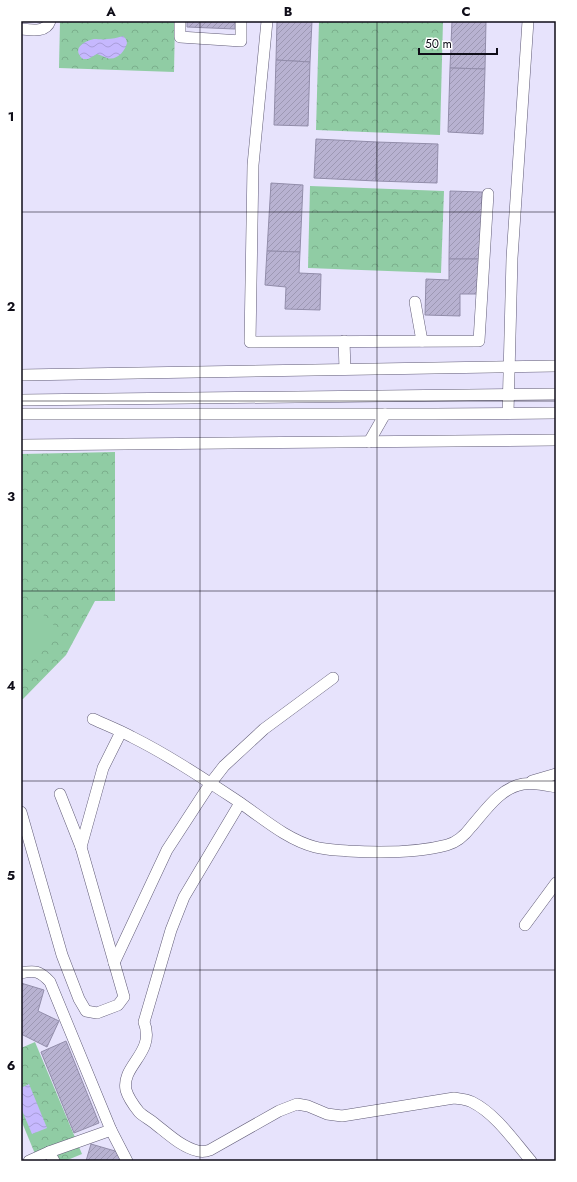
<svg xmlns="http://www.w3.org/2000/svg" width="577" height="1182" viewBox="0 0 577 1182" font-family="Jost,sans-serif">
	<defs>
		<pattern id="park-crowns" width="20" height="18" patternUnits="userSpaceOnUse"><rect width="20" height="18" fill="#90cca4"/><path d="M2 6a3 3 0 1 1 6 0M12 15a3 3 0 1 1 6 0" fill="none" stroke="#7bae8c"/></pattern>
		<pattern id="water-waves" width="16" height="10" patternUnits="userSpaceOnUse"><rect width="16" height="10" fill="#c6b8fe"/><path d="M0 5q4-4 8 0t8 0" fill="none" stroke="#a99dd9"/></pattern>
		<pattern id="building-hatch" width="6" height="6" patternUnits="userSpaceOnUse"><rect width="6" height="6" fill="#b8b2d1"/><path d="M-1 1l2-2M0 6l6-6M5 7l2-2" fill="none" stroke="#9d98b3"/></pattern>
	</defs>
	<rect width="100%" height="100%" fill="#e7e3fc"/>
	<g fill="url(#park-crowns)">
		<path d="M60,21H175L174,72L59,68Z"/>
		<path d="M319,21H443L440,135L316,130Z"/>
		<path d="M310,186L444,191L441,273L308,268Z"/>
		<path d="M115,452V601H95L66,655L23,699H21V454Z"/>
		<path d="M35,1042L82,1154L65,1161H38L21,1120V1048Z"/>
	</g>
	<path fill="#90cca4" d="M37,609L58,629L21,665V625Z"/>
	<g fill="url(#water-waves)">
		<path d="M123,36L126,39L127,43C125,51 117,61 107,58C104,57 101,55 97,54L88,59H83C71,49 84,41 94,39C99,39 103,40 107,39C112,39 117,38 123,36Z"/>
		<path d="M29,1084L47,1128L32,1134L21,1108V1088Z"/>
	</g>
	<g fill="url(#building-hatch)" stroke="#928daa">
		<path d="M187,21H235V29L187,27Z"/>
		<path d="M277,21H312L310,62L276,60Z"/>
		<path d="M452,21H486L485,69L450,68Z"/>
		<path d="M276,60L310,62L308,126L274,125Z"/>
		<path d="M450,68L485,69L483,134L448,132Z"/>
		<path d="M316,139L377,142L376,181L314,178Z"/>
		<path d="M377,142L438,144L437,183L376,181Z"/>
		<path d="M271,183L303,185L300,252L267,251Z"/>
		<path d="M450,191L482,192V259H449Z"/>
		<path d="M267,251L300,252L299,273L321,274L320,310L285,309L286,287L265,285Z"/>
		<path d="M449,259H482L481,294H460V316L425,315L426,279L449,280Z"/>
		<path d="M21,983L44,990L38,1011L59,1021L47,1047L21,1034Z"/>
		<path d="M66,1041L99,1123L74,1133L41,1052Z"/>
		<path d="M91,1144L122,1153L120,1161H86Z"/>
	</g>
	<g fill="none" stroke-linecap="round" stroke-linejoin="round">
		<g stroke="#615c77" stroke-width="12">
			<g id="minor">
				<path d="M180,21V37L241,41V21"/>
				<path d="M267,21L253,165L250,342L479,341L488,194"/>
				<path d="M21,29C31,30 46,33 50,21"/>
				<path d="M415,302L422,341"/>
				<path d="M344,341L345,369"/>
				<path d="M21,375L556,366"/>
				<path d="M21,400L556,394"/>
				<path d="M508,413L512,258L528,21"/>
				<path d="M21,414H435L556,413"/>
				<path d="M369,442L385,414"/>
				<path d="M21,445L556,440"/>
				<path d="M93,719C106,725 119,730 132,737C166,754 198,775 230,796C257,813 284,839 315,847C326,850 337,850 348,851C381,853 416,853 447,845C458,842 465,835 471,827C486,810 500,788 523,784C533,782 546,785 556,787"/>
				<path d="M532,781L556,774"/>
				<path d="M240,803L184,897L171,930L144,1022C156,1053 121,1065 126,1090C128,1097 135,1107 139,1112C143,1116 149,1119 154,1123C167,1133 181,1147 198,1151C202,1152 205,1152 210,1150L279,1111L297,1104L308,1106L327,1114L342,1116L454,1098C460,1099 466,1099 472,1102C496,1114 514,1141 531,1161"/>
				<path d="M21,812L62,955L79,999L86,1011L97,1013L118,1005L124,997L81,847L60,794"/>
				<path d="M81,847L103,768L121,732"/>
				<path d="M525,925L556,883"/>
				<path d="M114,963L167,850L210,784L224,766L264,729L333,678"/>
				<path d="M21,973C35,970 40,971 50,982L111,1130L127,1161"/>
				<path d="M29,1161L49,1152"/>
				<path d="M54,1161L49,1152L111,1130"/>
			</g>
		</g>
		<use href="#minor" stroke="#fff" stroke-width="11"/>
	</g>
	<path fill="none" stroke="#0f0d18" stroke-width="1" stroke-opacity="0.55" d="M200,21V1161M377,21V1161M21,212H556M21,401H556M21,591H556M21,781H556M21,970H556"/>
	<rect width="577" height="1182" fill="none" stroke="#ffffff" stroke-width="44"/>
	<path d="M419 48v6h78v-6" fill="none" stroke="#0f0d18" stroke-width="2"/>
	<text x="425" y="48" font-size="12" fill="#0f0d18" stroke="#ffffff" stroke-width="3" paint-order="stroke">50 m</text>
	<rect x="22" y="22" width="533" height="1138" fill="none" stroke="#0f0d18" stroke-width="1.5"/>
	<g font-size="13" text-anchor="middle" font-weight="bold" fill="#0f0d18">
		<text x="111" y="16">A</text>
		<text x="288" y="16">B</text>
		<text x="466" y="16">C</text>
		<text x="11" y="121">1</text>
		<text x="11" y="311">2</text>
		<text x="11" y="501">3</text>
		<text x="11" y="690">4</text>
		<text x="11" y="880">5</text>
		<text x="11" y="1070">6</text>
	</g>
</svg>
